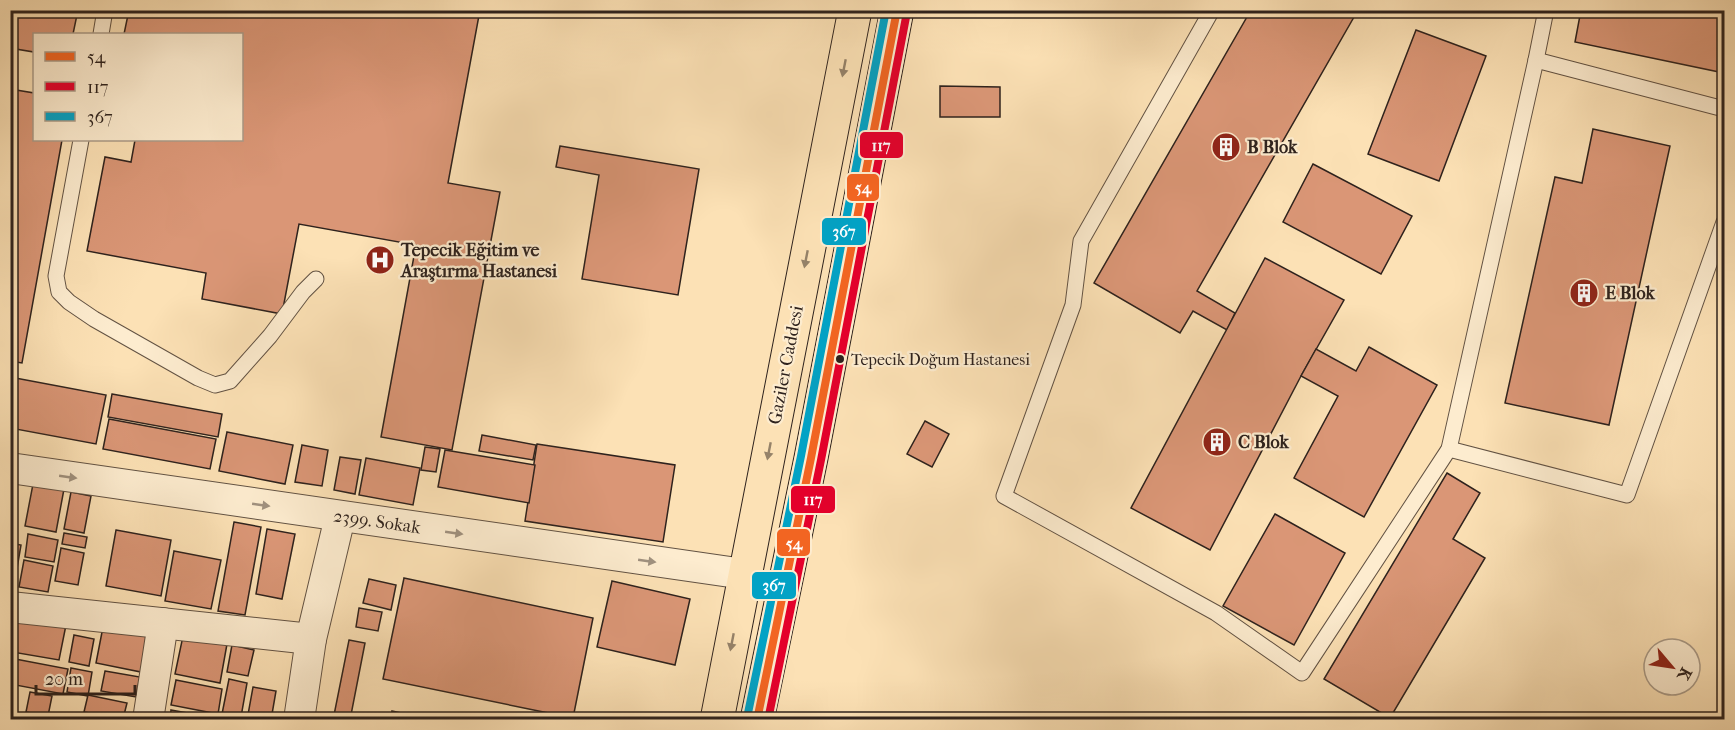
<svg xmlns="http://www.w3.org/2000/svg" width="1735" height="730" viewBox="0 0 1735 730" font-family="'IM FELL French Canon',serif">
	<rect width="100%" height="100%" fill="#fce1b5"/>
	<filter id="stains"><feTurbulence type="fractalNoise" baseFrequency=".00333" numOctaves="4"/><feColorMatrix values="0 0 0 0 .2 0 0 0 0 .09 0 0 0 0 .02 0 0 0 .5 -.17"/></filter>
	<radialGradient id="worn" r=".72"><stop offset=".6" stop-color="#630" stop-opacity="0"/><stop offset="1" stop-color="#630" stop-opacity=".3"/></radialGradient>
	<g fill="#da9676" stroke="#2e221d" stroke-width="1.5">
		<path d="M10,10H78L73,34H34V52L10,48Z"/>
		<path d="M129,10H480L448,183L500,192L452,450L381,437L416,245L299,224L282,314L202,299L206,273L87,251L105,157L131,162L135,140H242V34H124Z"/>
		<path d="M1251,10H1358L1197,291L1235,313L1227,330L1193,311L1180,333L1094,283Z"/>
		<path d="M1581,10H1724V73L1575,42Z"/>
		<path d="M1416,30L1486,56L1439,181L1368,154Z"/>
		<path d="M940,86L1000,87V117H940Z"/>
		<path d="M10,89L34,93V140H62L22,363L10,361Z"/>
		<path d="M1593,129L1670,146L1609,425L1505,403L1555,177L1582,183Z"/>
		<path d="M560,146L699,169L678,295L582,279L599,175L556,167Z"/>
		<path d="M1313,164L1412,216L1381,274L1283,222Z"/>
		<path d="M1265,258L1344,300L1301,376L1210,550L1131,508Z"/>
		<path d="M1369,347L1437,385L1364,517L1294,478L1338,396L1301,376L1316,349L1356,371Z"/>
		<path d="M10,377L106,395L96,444L10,428Z"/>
		<path d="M112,394L222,414L218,437L108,417Z"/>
		<path d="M109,419L216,439L210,469L103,449Z"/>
		<path d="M925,421L949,434L932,467L907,454Z"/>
		<path d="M227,432L293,445L285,484L219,471Z"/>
		<path d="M482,435L536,445L533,460L479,451Z"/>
		<path d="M537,444L675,465L663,542L525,521Z"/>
		<path d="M302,445L328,450L322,486L295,482Z"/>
		<path d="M425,447L440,449L436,472L421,470Z"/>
		<path d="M445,450L535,465L529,503L438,487Z"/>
		<path d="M340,457L361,460L355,494L334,490Z"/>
		<path d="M366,458L420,468L413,505L359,495Z"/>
		<path d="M1447,473L1480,493L1453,539L1485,558L1390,718L1324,679Z"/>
		<path d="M33,484L64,489L56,532L25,526Z"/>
		<path d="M71,492L91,496L84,533L64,529Z"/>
		<path d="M1275,514L1345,553L1294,645L1223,606Z"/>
		<path d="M234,522L261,527L245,615L218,611Z"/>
		<path d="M267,529L295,534L282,599L256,594Z"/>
		<path d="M116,530L171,540L161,596L106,586Z"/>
		<path d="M64,533L87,537L85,548L62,544Z"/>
		<path d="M28,534L58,540L54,562L25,557Z"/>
		<path d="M10,543L21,545L15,580L10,579Z"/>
		<path d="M61,548L84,553L78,585L55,581Z"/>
		<path d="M174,551L221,560L211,609L165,601Z"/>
		<path d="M24,560L53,566L48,592L19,587Z"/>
		<path d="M404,578L593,618L573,718L383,679Z"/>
		<path d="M369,579L396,585L391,610L363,603Z"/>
		<path d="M612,581L690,599L675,665L597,647Z"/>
		<path d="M359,608L382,612L378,631L356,627Z"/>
		<path d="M18,617L66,625L59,660L12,652Z"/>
		<path d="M103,627L148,636L141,672L96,663Z"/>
		<path d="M74,635L94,639L89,666L69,662Z"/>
		<path d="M183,636L227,644L220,683L175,674Z"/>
		<path d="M349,640L365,643L350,720H333Z"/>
		<path d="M232,645L254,650L248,676L227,672Z"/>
		<path d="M10,658L68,669L63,694L10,684Z"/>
		<path d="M71,668L92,672L88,696L67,692Z"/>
		<path d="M105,671L140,677L136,697L101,691Z"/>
		<path d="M229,679L247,683L241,717L222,714Z"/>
		<path d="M176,680L222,689L218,714L171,705Z"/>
		<path d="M253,687L276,691L271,720H247Z"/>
		<path d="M30,692L52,696L48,716L26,712Z"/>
		<path d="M88,695L127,703L123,719L84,712Z"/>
		<path d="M171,710L226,720H170Z"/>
		<path d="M392,711L434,720H390Z"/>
		<path d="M59,715L85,720H58Z"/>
	</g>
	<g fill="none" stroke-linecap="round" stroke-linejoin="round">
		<g stroke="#625243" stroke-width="17">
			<g id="service">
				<path d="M1212,10L1081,241L1073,305L1004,496L1216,613L1302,673L1449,449L1536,60L1724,109"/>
				<path d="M101,34L105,10"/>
				<path d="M1536,60L1546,10"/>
				<path d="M81,140L56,276L59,292L69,302L94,319L198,378L215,385L230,381L270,336L303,292L316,279"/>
				<path d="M1449,449L1627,495L1724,222"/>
			</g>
		</g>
		<g stroke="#625243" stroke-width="32">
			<g id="minor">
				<path d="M10,468L744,574"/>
				<path d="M10,607L311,639"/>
				<path d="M148,720L163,623"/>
				<path d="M299,720L311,639L340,517"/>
			</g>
		</g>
		<g stroke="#2e221d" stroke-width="35">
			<g id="primary">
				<path d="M717,720L855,10"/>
				<path d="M757,720L811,458L897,10"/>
			</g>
		</g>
		<use href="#service" stroke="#fdeccf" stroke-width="15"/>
		<use href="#minor" stroke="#fdeccf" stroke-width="30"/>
		<use href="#primary" stroke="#fce1b5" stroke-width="33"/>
		<g stroke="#fdeccf" stroke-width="12">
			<path id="bus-1" d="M757,720L811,458L897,10"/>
		</g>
		<g stroke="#fdeccf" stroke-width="12">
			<path id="bus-2" d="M768,720L821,460L907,12"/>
		</g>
		<g stroke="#fdeccf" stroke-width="12">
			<path id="bus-3" d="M747,718L801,456L886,10"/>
		</g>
		<use href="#bus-1" stroke="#f26522" stroke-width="8"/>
		<use href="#bus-2" stroke="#e4002b" stroke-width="8"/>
		<use href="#bus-3" stroke="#02a2c5" stroke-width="8"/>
	</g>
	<defs><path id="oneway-solid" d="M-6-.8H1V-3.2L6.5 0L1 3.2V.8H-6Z" transform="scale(1.5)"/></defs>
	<g fill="#958269">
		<use href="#oneway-solid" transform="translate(844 68) rotate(101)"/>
		<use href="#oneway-solid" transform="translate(806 259) rotate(101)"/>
		<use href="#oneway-solid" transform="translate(769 451) rotate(101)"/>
		<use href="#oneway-solid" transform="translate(732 642) rotate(101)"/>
	</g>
	<g fill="#a0917f">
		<use href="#oneway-solid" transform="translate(68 477) rotate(8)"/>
		<use href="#oneway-solid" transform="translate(261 505) rotate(8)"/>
		<use href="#oneway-solid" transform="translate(454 533) rotate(8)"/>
		<use href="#oneway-solid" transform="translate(647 561) rotate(8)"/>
	</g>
	<defs>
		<g id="building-disc" transform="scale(1.5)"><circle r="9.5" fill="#8f2418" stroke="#fdeccf"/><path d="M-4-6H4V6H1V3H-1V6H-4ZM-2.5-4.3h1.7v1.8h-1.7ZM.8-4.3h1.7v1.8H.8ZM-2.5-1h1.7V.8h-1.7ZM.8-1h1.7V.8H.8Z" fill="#fff"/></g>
		<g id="hospital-disc" transform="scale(1.5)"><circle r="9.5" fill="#8f2418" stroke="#fdeccf"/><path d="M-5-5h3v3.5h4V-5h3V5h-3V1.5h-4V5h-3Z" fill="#fff"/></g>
	</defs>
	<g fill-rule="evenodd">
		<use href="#building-disc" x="1226" y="147"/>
		<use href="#hospital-disc" x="380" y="260"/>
		<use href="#building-disc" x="1584" y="293"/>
		<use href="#building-disc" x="1217" y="442"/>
	</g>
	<circle fill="#2e221d" stroke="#fdeccf" stroke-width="2" cx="840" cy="359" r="5"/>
	<g text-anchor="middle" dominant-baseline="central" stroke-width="4.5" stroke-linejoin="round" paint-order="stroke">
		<g font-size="16" fill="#2e221d" stroke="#fdeccf" text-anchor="start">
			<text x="851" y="359">Tepecik Doğum Hastanesi</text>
		</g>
		<g font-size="18" font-weight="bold" fill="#2e221d" stroke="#fdeccf" text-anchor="start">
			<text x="1247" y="147">B Blok</text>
			<text x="401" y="250">Tepecik Eğitim ve<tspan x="401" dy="21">Araştırma Hastanesi</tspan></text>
			<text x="1605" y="293">E Blok</text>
			<text x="1238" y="442">C Blok</text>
		</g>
		<g font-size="18" fill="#2e221d" stroke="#fdeccf">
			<text transform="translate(786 365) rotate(-79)">Gaziler Caddesi</text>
			<text transform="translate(377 522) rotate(8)">2399. Sokak</text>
		</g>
	</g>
	<g stroke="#fdeccf" stroke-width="2">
		<rect x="859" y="131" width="45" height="28" rx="6" fill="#e4002b"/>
		<rect x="846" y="173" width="34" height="29" rx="6" fill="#f26522"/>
		<rect x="821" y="217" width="46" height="29" rx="6" fill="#02a2c5"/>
		<rect x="790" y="485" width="46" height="29" rx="6" fill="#e4002b"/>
		<rect x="776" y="528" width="35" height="29" rx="6" fill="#f26522"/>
		<rect x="751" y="571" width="46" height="29" rx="6" fill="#02a2c5"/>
	</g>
	<g font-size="16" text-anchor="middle" font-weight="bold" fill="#fff">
		<text x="881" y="151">117</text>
		<text x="863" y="193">54</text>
		<text x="844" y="237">367</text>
		<text x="813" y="505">117</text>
		<text x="794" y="549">54</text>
		<text x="774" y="591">367</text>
	</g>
	<rect width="1735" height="730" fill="none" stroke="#fce1b5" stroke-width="36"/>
	<rect x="12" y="12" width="1711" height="706" fill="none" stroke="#2e221d" stroke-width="3"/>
	<rect x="18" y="18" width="1699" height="694" fill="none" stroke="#2e221d" stroke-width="1.5"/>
	<rect x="33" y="33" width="210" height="108" fill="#fdeccf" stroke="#aa9b88" stroke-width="1.5"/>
	<rect x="45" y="52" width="30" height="9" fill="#f26522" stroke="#aa9b88" stroke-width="1.5"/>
	<text x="87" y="63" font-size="18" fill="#2e221d">54</text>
	<rect x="45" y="82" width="30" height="9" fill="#e4002b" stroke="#aa9b88" stroke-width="1.5"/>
	<text x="87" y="93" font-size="18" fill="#2e221d">117</text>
	<rect x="45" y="112" width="30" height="9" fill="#02a2c5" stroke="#aa9b88" stroke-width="1.5"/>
	<text x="87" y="123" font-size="18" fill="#2e221d">367</text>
	<g transform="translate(1672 667) rotate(119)"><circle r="28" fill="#fdeccf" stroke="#aa9b88" stroke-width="1.5"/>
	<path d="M0-4.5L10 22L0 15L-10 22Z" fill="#8f2418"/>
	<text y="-9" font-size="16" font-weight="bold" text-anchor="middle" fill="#2e221d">K</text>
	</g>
	<path d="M36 685v9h99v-9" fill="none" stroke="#2e221d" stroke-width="3"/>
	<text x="45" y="685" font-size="18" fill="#2e221d" stroke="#fdeccf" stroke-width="4.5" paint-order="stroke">20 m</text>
	<rect width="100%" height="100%" filter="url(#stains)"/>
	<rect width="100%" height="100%" fill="url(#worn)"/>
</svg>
